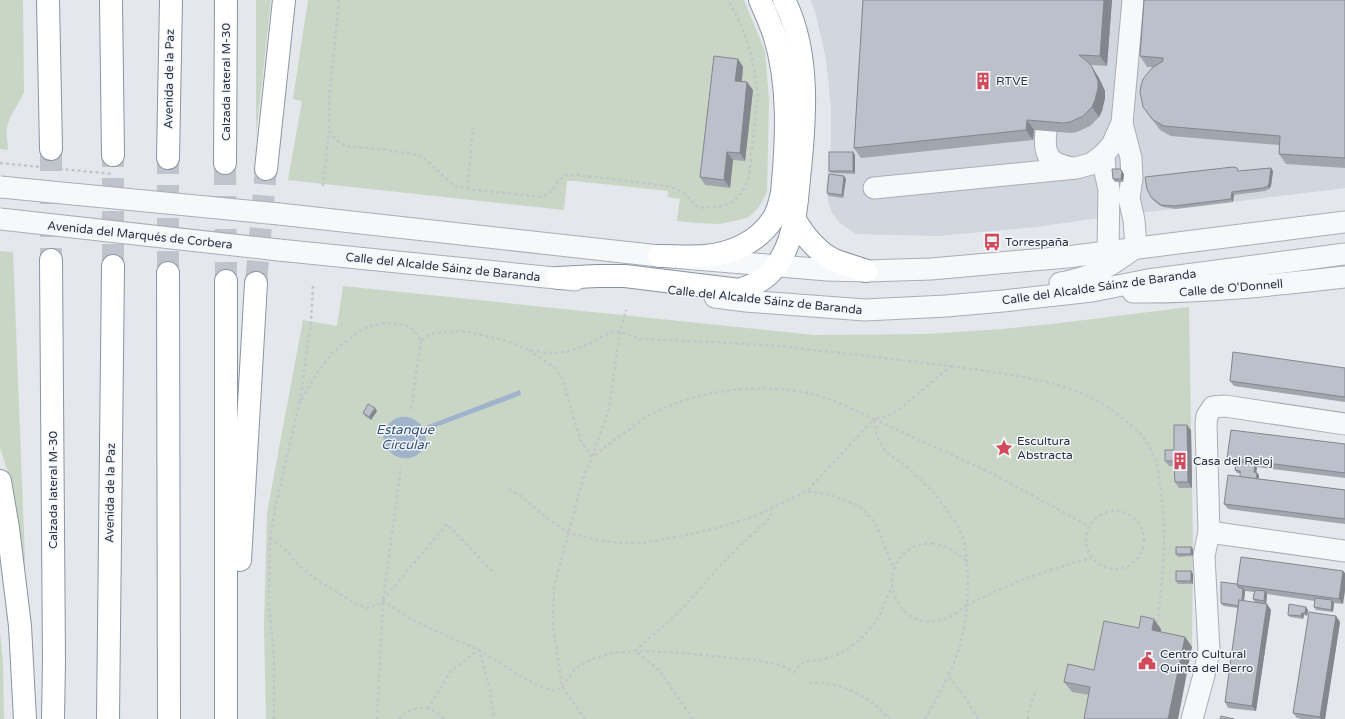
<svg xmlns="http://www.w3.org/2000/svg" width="1345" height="719" viewBox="0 0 1345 719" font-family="'Varela Round',sans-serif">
	<rect width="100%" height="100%" fill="#e4e7ec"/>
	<path fill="#d2d6de" d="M810,0H1345V188L1099,218L1036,227L938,236L856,234L840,223L832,213L828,202L826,186L831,146V108L826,59L815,11Z"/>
	<g fill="#c9d6c5">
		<path d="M0,0H23L24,92C19,104 10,114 7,127C6,134 8,143 8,150L0,149Z"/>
		<path d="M256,0H271L256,136Z"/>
		<path d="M308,0H744L765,51L769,100L767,192L759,207L749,217L739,220L720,224L697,223L677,221L680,199L668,197V191L575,181H567L564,210L288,180L302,101L293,99Z"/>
		<path d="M0,251L13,252L25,558L24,572L12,484L0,448Z"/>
		<path d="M343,286L814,335L927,334L1002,329L1052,324L1189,307L1193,546L1192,647L1178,719H266L264,625L267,513L303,320L337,326Z"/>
		<path d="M0,632L3,662L4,719H0Z"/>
	</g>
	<path fill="#9fb4cc" d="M520,390L521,395L425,431C426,436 426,442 424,447C418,460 400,462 390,452C370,433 400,400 423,427Z"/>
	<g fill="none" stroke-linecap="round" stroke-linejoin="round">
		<g stroke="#bfc3cb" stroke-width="22" stroke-dasharray="22 11" stroke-linecap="butt">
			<path d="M51,149V260"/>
			<path d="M225,163L226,281"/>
			<path d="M113,266V155"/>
			<path d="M168,273V158"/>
			<path d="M256,283L266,169"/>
		</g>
		<g stroke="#a9aeb7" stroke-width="23">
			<g id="minor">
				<path d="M1046,131C1043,156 1049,164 1073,168"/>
				<path d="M1104,154L1105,172L1109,189L1108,251"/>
				<path d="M874,188L1076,168L1091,164L1104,154L1112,145L1122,123L1133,0"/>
				<path d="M279,214L659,256L827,270L866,271L931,269L1067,257L1345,222"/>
				<path d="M279,250L575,280"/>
				<path d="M1060,283C1094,277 1109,267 1136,247L1134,220L1129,198L1132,178L1131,158L1122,123"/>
				<path d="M1133,292C1204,293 1274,285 1345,277"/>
				<path d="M715,297L746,301L865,310L946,306L1003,301L1092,291L1148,280L1345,254"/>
				<path d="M1209,532L1345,551"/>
				<path d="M1192,719L1204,675L1209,650L1204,556L1209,532L1206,424L1207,416L1213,407L1225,406L1345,424"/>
			</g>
		</g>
		<g stroke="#8b94a3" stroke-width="24">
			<g id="highway">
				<path d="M48,0L51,149"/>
				<path d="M111,0L113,155"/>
				<path d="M168,158L171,0"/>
				<path d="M225,163L226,0"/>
				<path d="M266,169L284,0"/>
				<path d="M795,220C804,235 817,252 834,260C844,264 856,267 866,271"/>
				<path d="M659,256C674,256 690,257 705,256C731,254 758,242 773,219C778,212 780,201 782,193C787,140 790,85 774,34C770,23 765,11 760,0"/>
				<path d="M51,260L54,661L53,719"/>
				<path d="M168,273L169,719"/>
				<path d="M558,278L597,276H625L739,290C754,285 767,279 776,266C795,241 796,208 799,179C805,122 811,53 784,0"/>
				<path d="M226,281V719"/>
				<path d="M0,481L8,528L20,626L25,719"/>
				<path d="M240,560L256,283"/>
				<path d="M108,719L113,266"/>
			</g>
		</g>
		<g stroke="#c2c5cb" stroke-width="2.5" stroke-dasharray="3 3" stroke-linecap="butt">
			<path d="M339,0L329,100V131L337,141L346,146L388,150L422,156L454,186L469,189L539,197L549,194L559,180L565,175H577C607,179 638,181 668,187C674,188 680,191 685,194C690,198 692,204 698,207C701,208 707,207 710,207C732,208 743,196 749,176L758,93L752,57L741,24L728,0"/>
			<path d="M323,186L329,131"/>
			<path d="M469,189L468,181L473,128"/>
			<path d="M529,350L555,368L563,380L574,419L581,441L592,457C606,447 619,436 634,426C639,422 645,417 651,414C698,390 760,382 812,394C833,399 854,410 874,419L807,491"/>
			<path d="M951,366C997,373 1045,377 1088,396C1102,402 1134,425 1143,437C1148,443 1152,452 1155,459C1158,465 1158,473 1159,479C1168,527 1163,577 1157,625"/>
			<path d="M300,402L311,321L313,286"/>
			<path d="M411,409L421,341"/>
			<path d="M874,420L877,437L886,452L905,465L935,494L956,523L964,540L967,562"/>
			<path d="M509,489L521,496L549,520L569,533L598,540L621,543H642L682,536L716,528L753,517L807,491L830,495L858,505L875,522L894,569"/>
			<circle cx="1115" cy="540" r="29"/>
			<path d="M270,538L289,553L297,564L316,579L354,603L367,608L377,605L383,601L416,622L479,650L529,681L544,688L555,691L562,687L575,669L592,659L612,653L635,651L671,652L754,660L781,665L794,672C805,657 812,662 827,658C849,652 869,634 880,614C884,605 888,595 892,586"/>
			<path d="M932,543C948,547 956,551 967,562L968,580L967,605C960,610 951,618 941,620C892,633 871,559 920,545C924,543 928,544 932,543Z"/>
			<path d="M383,600L447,524L495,574"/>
			<path d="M809,683C814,683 820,682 825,683C848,686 875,701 889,719"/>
			<path d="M428,709L451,671L479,650L490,689L494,719"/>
			<path d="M274,719V658L269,605L270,538L275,509L299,404L315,376L332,353L355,334L370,326L385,323L398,324L410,327L417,334L421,341L431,334L455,331L468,332L507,341L527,349L546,353L565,352L584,346L612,332H620L640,339L712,342L781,346L951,366L901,408L888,416L874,419L991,473L1089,526"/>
			<path d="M377,719L383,601L401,467"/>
			<path d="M399,719C407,709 421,705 434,711C438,714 441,715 444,719"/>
			<path d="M585,719L562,687L553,626L554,587L584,475L592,457L609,409L620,332L626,310"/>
			<path d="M693,719L659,670L635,651L678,613L728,557L771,517V508"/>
			<path d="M925,719L937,698L948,676"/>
			<path d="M978,719L964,696L948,676C960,651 964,632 967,605L1016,582L1053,569L1091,558"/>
			<path d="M1028,719V713L1036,690"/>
		</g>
		<use href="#minor" stroke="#f7f8fa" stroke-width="21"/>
		<use href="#highway" stroke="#fff" stroke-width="22"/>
		<g stroke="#a9aeb7" stroke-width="23" stroke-linecap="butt">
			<g id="minor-bridge">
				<path d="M0,187L279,214"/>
				<path d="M0,219L279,250"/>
			</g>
		</g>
		<path stroke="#c2c5cb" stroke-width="2.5" stroke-dasharray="3 3" stroke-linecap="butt" d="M0,163L113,174"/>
		<use href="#minor-bridge" stroke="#f7f8fa" stroke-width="21"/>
	</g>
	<g fill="#a1a5ae">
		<path d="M863,0H1112L1107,66L1091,65L1099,78L1105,91V98L1102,111L1099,117L1090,126L1077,132L1071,133L1034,130L1033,140L861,158L854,148Z"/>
		<path d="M1345,0V168L1286,164L1279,154V145L1171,136L1160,130L1143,107L1153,67H1147L1140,56Z"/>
		<path d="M738,59L743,67L742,81L747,82L753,90L745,161L733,160L730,188L705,185L700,177Z"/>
		<path d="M855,155V174L831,173L829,171Z"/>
		<path d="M1271,168L1273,171L1271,186L1269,189L1265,191L1234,195L1233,202L1176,209L1163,207L1159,205L1153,200L1151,197L1239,171Z"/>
		<path d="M1124,174L1123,182H1115L1113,179Z"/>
		<path d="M846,179L843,198L829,196L827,193Z"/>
		<path d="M1345,368V402L1234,386L1230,381Z"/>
		<path d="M375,408L377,411L371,420L365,416L363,413Z"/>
		<path d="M1191,430L1192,488H1179L1175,482V466H1169L1165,461Z"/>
		<path d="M1345,444V478L1257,467L1256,473L1259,475V479L1345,490V524L1228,509L1224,504L1240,477V473H1237L1235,470L1236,464H1231L1227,458Z"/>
		<path d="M1191,547L1193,549V556L1178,557L1176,554Z"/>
		<path d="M1191,571L1193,574V584H1178L1176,581Z"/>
		<path d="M1343,571V604L1334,603L1333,612L1316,610L1314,607L1315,601L1267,594L1266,604L1255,602L1253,599L1254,592L1245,591L1244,601L1267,604L1271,610L1256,711L1228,708L1225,702L1238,608L1223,606L1221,603L1237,584Z"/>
		<path d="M1306,607L1308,610L1307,616L1304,615L1303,619L1290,617L1288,615Z"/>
		<path d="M1336,616L1340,622L1325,719H1301L1297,718L1293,713Z"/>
		<path d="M1139,628L1161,629V632L1185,637L1192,647L1089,695L1072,692L1064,682L1094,670Z"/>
	</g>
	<g fill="#83868d">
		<path d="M1104,0H1112L1107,66L1100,56Z"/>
		<path d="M738,59L743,67L741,89L735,81Z"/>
		<path d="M1092,67L1099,78L1105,91V98L1102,111L1099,117L1092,107Z"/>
		<path d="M747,82L753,90L745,161L740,153Z"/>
		<path d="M1027,120L1034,130L1033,140L1026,130Z"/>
		<path d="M727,152L733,160L730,188L724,180Z"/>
		<path d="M853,152L855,155V174L853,171Z"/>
		<path d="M1271,168L1273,171L1271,186L1269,189L1268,186Z"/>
		<path d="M1122,171L1124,174L1123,182L1121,179Z"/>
		<path d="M844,176L846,179L843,198L842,195Z"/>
		<path d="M1232,192L1234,195L1233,202L1231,199Z"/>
		<path d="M375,408L377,411L371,420L369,417Z"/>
		<path d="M1187,425L1191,430L1192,488L1188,482Z"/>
		<path d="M1255,464L1257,467L1256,475L1254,472Z"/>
		<path d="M1257,473L1259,475L1258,484L1256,481Z"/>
		<path d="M1191,547L1193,549V556L1191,554Z"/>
		<path d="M1191,571L1193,574V584L1191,581Z"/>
		<path d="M1343,571L1345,573V591L1343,604L1339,599Z"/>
		<path d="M1243,588L1245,591L1243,609L1241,606Z"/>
		<path d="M1265,591L1267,594L1266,604L1264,601Z"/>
		<path d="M1332,600L1334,603L1333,612L1331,610Z"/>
		<path d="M1267,604L1271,610L1256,711L1252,706Z"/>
		<path d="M1306,607L1308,610L1307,616L1305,613Z"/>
		<path d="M1302,613L1304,615L1303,619L1301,616Z"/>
		<path d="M1336,616L1340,622L1325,719H1321L1320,717Z"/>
		<path d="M1154,619L1161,629L1159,640L1152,630Z"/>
		<path d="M1185,637L1192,647L1178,719H1168Z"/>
	</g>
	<g fill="#bbc0ca" stroke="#83868d">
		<path d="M863,0H1104L1100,56L1079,55L1088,62L1092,67L1098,81V88L1095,100L1092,107L1083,116L1070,122L1064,123L1027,120L1026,130L854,148Z"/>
		<path d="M1144,0H1345V158L1279,154L1280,136L1164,126L1153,120L1143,107L1140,92L1141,86L1143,79L1152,68L1163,61V58L1140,56Z"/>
		<path d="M714,56L738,59L735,81L747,82L740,153L727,152L724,180L700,177Z"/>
		<rect x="829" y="152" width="24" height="19"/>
		<path d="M1233,167L1237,168L1238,171L1271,168L1269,183L1268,186L1263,188L1232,192L1231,199L1174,206L1161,205L1157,202L1151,197L1147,189L1145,177Z"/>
		<path d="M1112,169H1120L1122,171L1121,179H1113Z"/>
		<path d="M829,174L844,176L842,195L827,193Z"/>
		<path d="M1233,352L1345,368V397L1230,381Z"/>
		<path d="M368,404L375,408L369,417L363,413Z"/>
		<path d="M1174,425H1187L1188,482H1175L1174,461H1165V450H1174Z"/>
		<path d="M1231,430L1345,444V473L1227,458Z"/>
		<path d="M1236,462L1255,464L1254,472L1257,473L1256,479L1240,477V471L1235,470Z"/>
		<path d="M1228,475L1345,490V519L1224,504Z"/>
		<rect x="1176" y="547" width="15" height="7"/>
		<path d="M1241,557L1343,571L1339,599L1237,585Z"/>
		<rect x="1176" y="571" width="15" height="10"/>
		<path d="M1221,582L1237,584L1239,588H1243L1242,601L1239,600V606L1221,603Z"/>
		<path d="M1255,590L1265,591L1264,601L1253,599Z"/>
		<path d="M1315,598L1332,600L1331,610L1314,607Z"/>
		<path d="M1239,600L1267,604L1252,706L1225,702Z"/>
		<path d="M1289,604L1306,607L1305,613H1302L1301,616L1288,615Z"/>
		<path d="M1309,612L1336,616L1320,717L1293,713Z"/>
		<path d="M1141,616L1154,619L1152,630L1185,637L1168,719H1084L1090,687L1064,682L1068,664L1094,670L1104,621L1139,628Z"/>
		<path d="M1221,716L1234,719H1220Z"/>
	</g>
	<defs>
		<g id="building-bare" transform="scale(1.38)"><path d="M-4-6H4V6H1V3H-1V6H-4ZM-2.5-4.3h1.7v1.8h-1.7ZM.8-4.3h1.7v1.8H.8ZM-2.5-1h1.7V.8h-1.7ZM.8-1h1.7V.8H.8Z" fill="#d1495b" stroke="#f4f6f9" stroke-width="2.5" paint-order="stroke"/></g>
		<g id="bus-bare" transform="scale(1.38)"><path d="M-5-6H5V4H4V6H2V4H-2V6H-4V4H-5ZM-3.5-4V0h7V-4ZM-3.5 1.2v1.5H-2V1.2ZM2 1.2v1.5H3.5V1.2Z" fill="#d1495b" stroke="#f4f6f9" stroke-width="2.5" paint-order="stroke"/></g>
		<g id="sight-bare" transform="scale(1.38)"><path d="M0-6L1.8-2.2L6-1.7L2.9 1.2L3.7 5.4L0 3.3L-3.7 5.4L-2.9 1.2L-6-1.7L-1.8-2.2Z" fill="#d1495b" stroke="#f4f6f9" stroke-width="2.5" paint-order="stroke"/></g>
		<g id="civic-bare" transform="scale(1.38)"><path d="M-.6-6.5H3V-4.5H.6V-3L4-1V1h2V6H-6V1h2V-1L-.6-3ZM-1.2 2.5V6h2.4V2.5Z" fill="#d1495b" stroke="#f4f6f9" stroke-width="2.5" paint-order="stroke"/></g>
	</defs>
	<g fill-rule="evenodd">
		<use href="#building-bare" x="983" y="81"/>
		<use href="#bus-bare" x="992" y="242"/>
		<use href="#sight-bare" x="1004" y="448"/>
		<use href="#building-bare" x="1180" y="461"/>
		<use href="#civic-bare" x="1147" y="661"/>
	</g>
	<g text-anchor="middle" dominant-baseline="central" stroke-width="3" stroke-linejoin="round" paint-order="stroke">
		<g font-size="12" fill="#2b3445" stroke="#f4f6f9">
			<text transform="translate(169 79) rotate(-89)">Avenida de la Paz</text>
			<text transform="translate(226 82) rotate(-90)">Calzada lateral M-30</text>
			<text transform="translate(140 235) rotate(6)">Avenida del Marqués de Corbera</text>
			<text transform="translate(443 267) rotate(6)">Calle del Alcalde Sáinz de Baranda</text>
			<text transform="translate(1099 287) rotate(-8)">Calle del Alcalde Sáinz de Baranda</text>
			<text transform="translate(1231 288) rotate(-5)">Calle de O'Donnell</text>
			<text transform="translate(765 300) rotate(6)">Calle del Alcalde Sáinz de Baranda</text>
			<text transform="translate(53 490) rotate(-90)">Calzada lateral M-30</text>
			<text transform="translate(110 493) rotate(-89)">Avenida de la Paz</text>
		</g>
		<g font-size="12" fill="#2b3445" stroke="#f4f6f9" text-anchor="start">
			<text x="996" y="81">RTVE</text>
			<text x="1005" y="242">Torrespaña</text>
			<text x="1017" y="441">Escultura<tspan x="1017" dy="14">Abstracta</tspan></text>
			<text x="1193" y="461">Casa del Reloj</text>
			<text x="1160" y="654">Centro Cultural<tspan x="1160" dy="14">Quinta del Berro</tspan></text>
		</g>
		<g font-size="13" font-style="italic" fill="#34527a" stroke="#f4f6f9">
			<text x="405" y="430">Estanque<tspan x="405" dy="15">Circular</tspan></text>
		</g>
	</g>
</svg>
